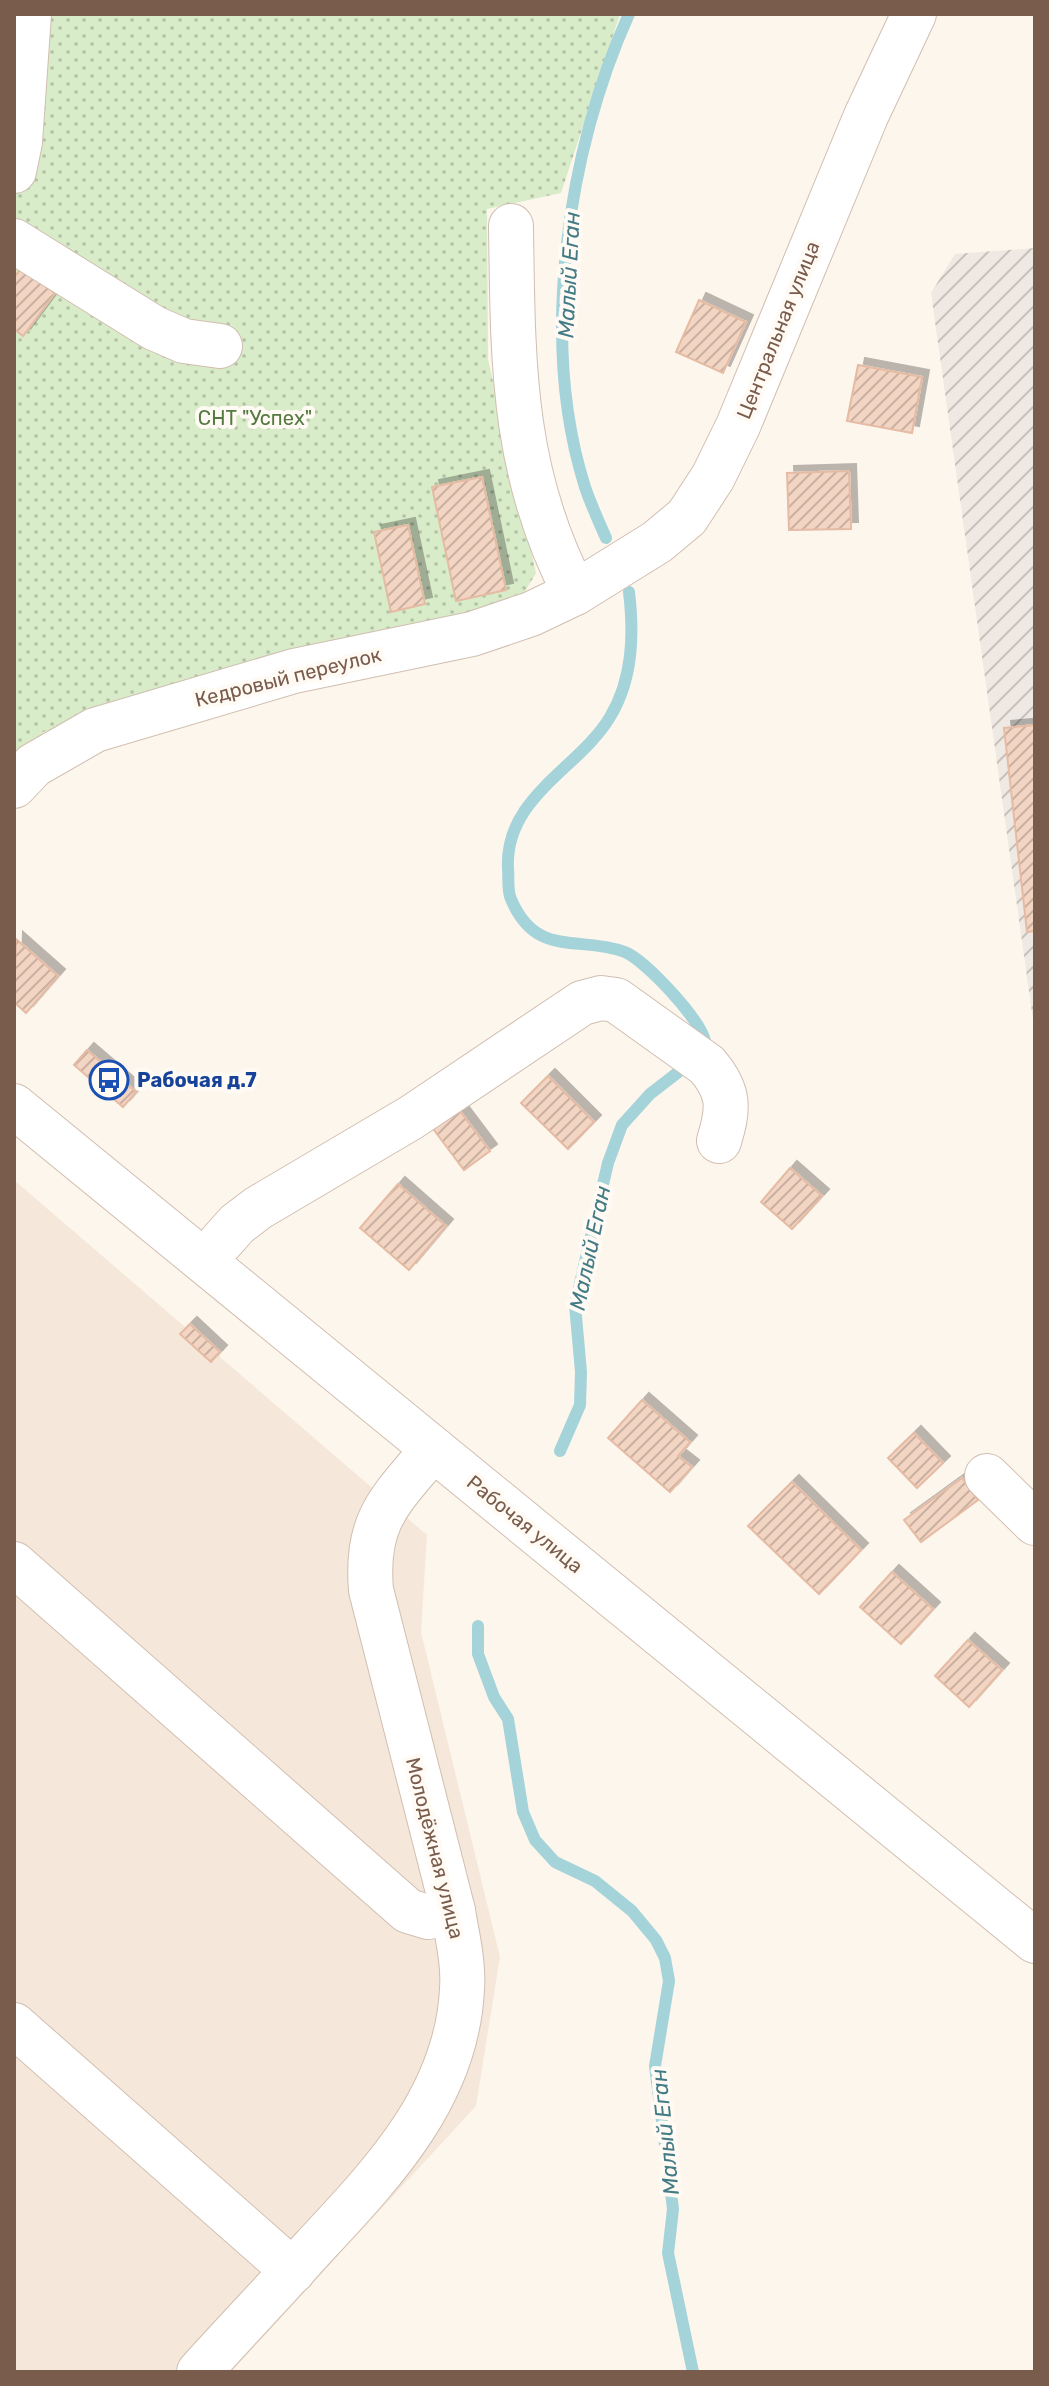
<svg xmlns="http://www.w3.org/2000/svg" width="1049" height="2386" viewBox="0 0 1049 2386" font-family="Rubik,sans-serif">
	<defs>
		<pattern id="industrial-furrows" width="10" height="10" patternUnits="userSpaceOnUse" patternTransform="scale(2)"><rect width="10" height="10" fill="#efe9e4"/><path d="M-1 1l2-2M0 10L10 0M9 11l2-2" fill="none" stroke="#c7c0bb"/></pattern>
		<pattern id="grass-dots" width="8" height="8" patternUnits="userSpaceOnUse" patternTransform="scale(2)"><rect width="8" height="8" fill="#d8ecc9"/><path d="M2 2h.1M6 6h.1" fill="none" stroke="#b4c2a5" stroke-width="1.8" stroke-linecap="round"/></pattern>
		<pattern id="building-hatch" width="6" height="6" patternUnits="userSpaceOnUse" patternTransform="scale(2)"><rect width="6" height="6" fill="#f3d5c3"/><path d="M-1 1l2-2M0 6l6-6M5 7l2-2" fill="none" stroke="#cab0a1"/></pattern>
		<filter id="shadow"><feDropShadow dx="7" dy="-7" stdDeviation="0" flood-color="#0004"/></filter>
	</defs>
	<rect width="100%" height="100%" fill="#fdf6ec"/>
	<path fill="#f5e8da" d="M14,1180L427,1535L421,1632L500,1957L476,2106L231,2372H14Z"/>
	<path fill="url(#industrial-furrows)" d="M1035,248V1034L931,293L955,254Z"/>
	<path fill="url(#grass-dots)" d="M14,14H620L561,193L487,209L488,359L536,573L517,605L293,658L43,732L14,769Z"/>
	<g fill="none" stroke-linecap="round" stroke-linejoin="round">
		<g stroke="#a5d3da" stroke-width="12">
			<path d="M606,538C599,522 591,505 585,487C539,342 567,151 629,14"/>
			<path d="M629,592C634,634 633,679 610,717C579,769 504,797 508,869C509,878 507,891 511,899C536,959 580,935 625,952C646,961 700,1019 705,1041"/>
			<path d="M560,1451L580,1405L581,1372L575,1305L608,1163L622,1125L650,1094L681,1070"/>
			<path d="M478,1626V1654L494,1697L508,1719L523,1812L535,1840L555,1862L595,1881L632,1911L656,1940L665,1958L669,1981L655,2066L673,2209L668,2253L693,2372"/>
		</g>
	</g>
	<g fill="url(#building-hatch)" stroke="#e6bba3" stroke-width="2" filter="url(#shadow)">
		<path d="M21,268L55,293L23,336L14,329V278Z"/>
		<path d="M699,300L746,322L723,373L676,352Z"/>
		<path d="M858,365L922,377L912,433L847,421Z"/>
		<path d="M849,471L851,529L789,530L787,473Z"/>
		<path d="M482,477L506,590L456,601L432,487Z"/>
		<path d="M408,525L425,604L391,612L374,532Z"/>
		<path d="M1035,725V931L1027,932L1004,728Z"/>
		<path d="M16,939L58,976L26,1013L14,1002Z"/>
		<path d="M87,1050L136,1092L123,1107L74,1065Z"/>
		<path d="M548,1076L594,1122L568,1149L521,1103Z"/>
		<path d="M451,1099L490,1151L464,1170L425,1118Z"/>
		<path d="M790,1168L822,1196L792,1229L761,1202Z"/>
		<path d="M398,1184L446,1226L409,1270L360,1228Z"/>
		<path d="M190,1324L220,1352L211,1362L180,1334Z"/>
		<path d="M642,1400L690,1442L678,1456L692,1467L670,1492L608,1438Z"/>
		<path d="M914,1433L943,1463L917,1488L888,1458Z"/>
		<path d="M962,1478L978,1500L921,1542L904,1520Z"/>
		<path d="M792,1482L861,1550L819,1594L748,1526Z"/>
		<path d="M892,1572L933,1609L901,1644L860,1607Z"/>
		<path d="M968,1640L1002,1670L969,1707L935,1676Z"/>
	</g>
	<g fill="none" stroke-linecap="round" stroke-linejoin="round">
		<g stroke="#d1beb0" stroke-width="46">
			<g id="minor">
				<path d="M14,171L20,142L29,14"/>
				<path d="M511,226C513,359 511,471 575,593"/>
				<path d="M14,241L154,328L184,341L220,346"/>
				<path d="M14,786L34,765L95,730L294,671L472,634L531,614L575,593L657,542L687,517L713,477L738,426L866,116L914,14"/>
				<path d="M14,1106L1035,1941"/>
				<path d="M204,1261L237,1224L258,1208L412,1117L582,1003L601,998L616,1000L707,1065C730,1092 729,1108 719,1141"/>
				<path d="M987,1476L1035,1523"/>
				<path d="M14,1564L408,1911L428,1917L453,1911"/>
				<path d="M14,2025L293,2271"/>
				<path d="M199,2372C237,2330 276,2289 314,2247C383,2173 457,2096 462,1989C464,1963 457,1936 453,1911L371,1590C365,1519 391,1500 433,1449"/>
			</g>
		</g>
		<use href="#minor" stroke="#fff" stroke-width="44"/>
	</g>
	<defs>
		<g id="bus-ring" transform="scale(2)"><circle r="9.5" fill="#fffaf3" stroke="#1a4fb4" stroke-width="1.5"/><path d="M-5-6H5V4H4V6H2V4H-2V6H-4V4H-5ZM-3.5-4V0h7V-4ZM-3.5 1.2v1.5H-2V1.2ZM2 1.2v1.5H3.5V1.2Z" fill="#1a4fb4"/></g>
	</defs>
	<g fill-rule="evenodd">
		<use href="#bus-ring" x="109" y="1080"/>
	</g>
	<g text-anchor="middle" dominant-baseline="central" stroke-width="8" stroke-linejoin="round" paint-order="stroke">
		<g font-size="20" fill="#7a5c4d" stroke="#fffaf3">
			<text transform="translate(778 330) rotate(-68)">Центральная улица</text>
			<text transform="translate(288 677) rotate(-14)">Кедровый переулок</text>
			<text transform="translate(525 1524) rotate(39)">Рабочая улица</text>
			<text transform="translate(435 1848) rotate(76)">Молодёжная улица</text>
		</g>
		<g font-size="20" fill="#537a41" stroke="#fffaf3">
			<text x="255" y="418">СНТ "Успех"</text>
		</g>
		<g font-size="20" font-weight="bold" fill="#164399" stroke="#fffaf3" text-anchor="start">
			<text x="137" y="1080">Рабочая д.7</text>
		</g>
		<g font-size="22" font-style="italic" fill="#437c86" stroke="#fffaf3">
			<text transform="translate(569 275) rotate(-87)">Малый Еган</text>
			<text transform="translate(590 1248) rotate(-78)">Малый Еган</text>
			<text transform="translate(665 2132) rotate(-96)">Малый Еган</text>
		</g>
	</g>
	<rect width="1049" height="2386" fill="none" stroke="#7a5c4d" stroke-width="32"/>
</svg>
